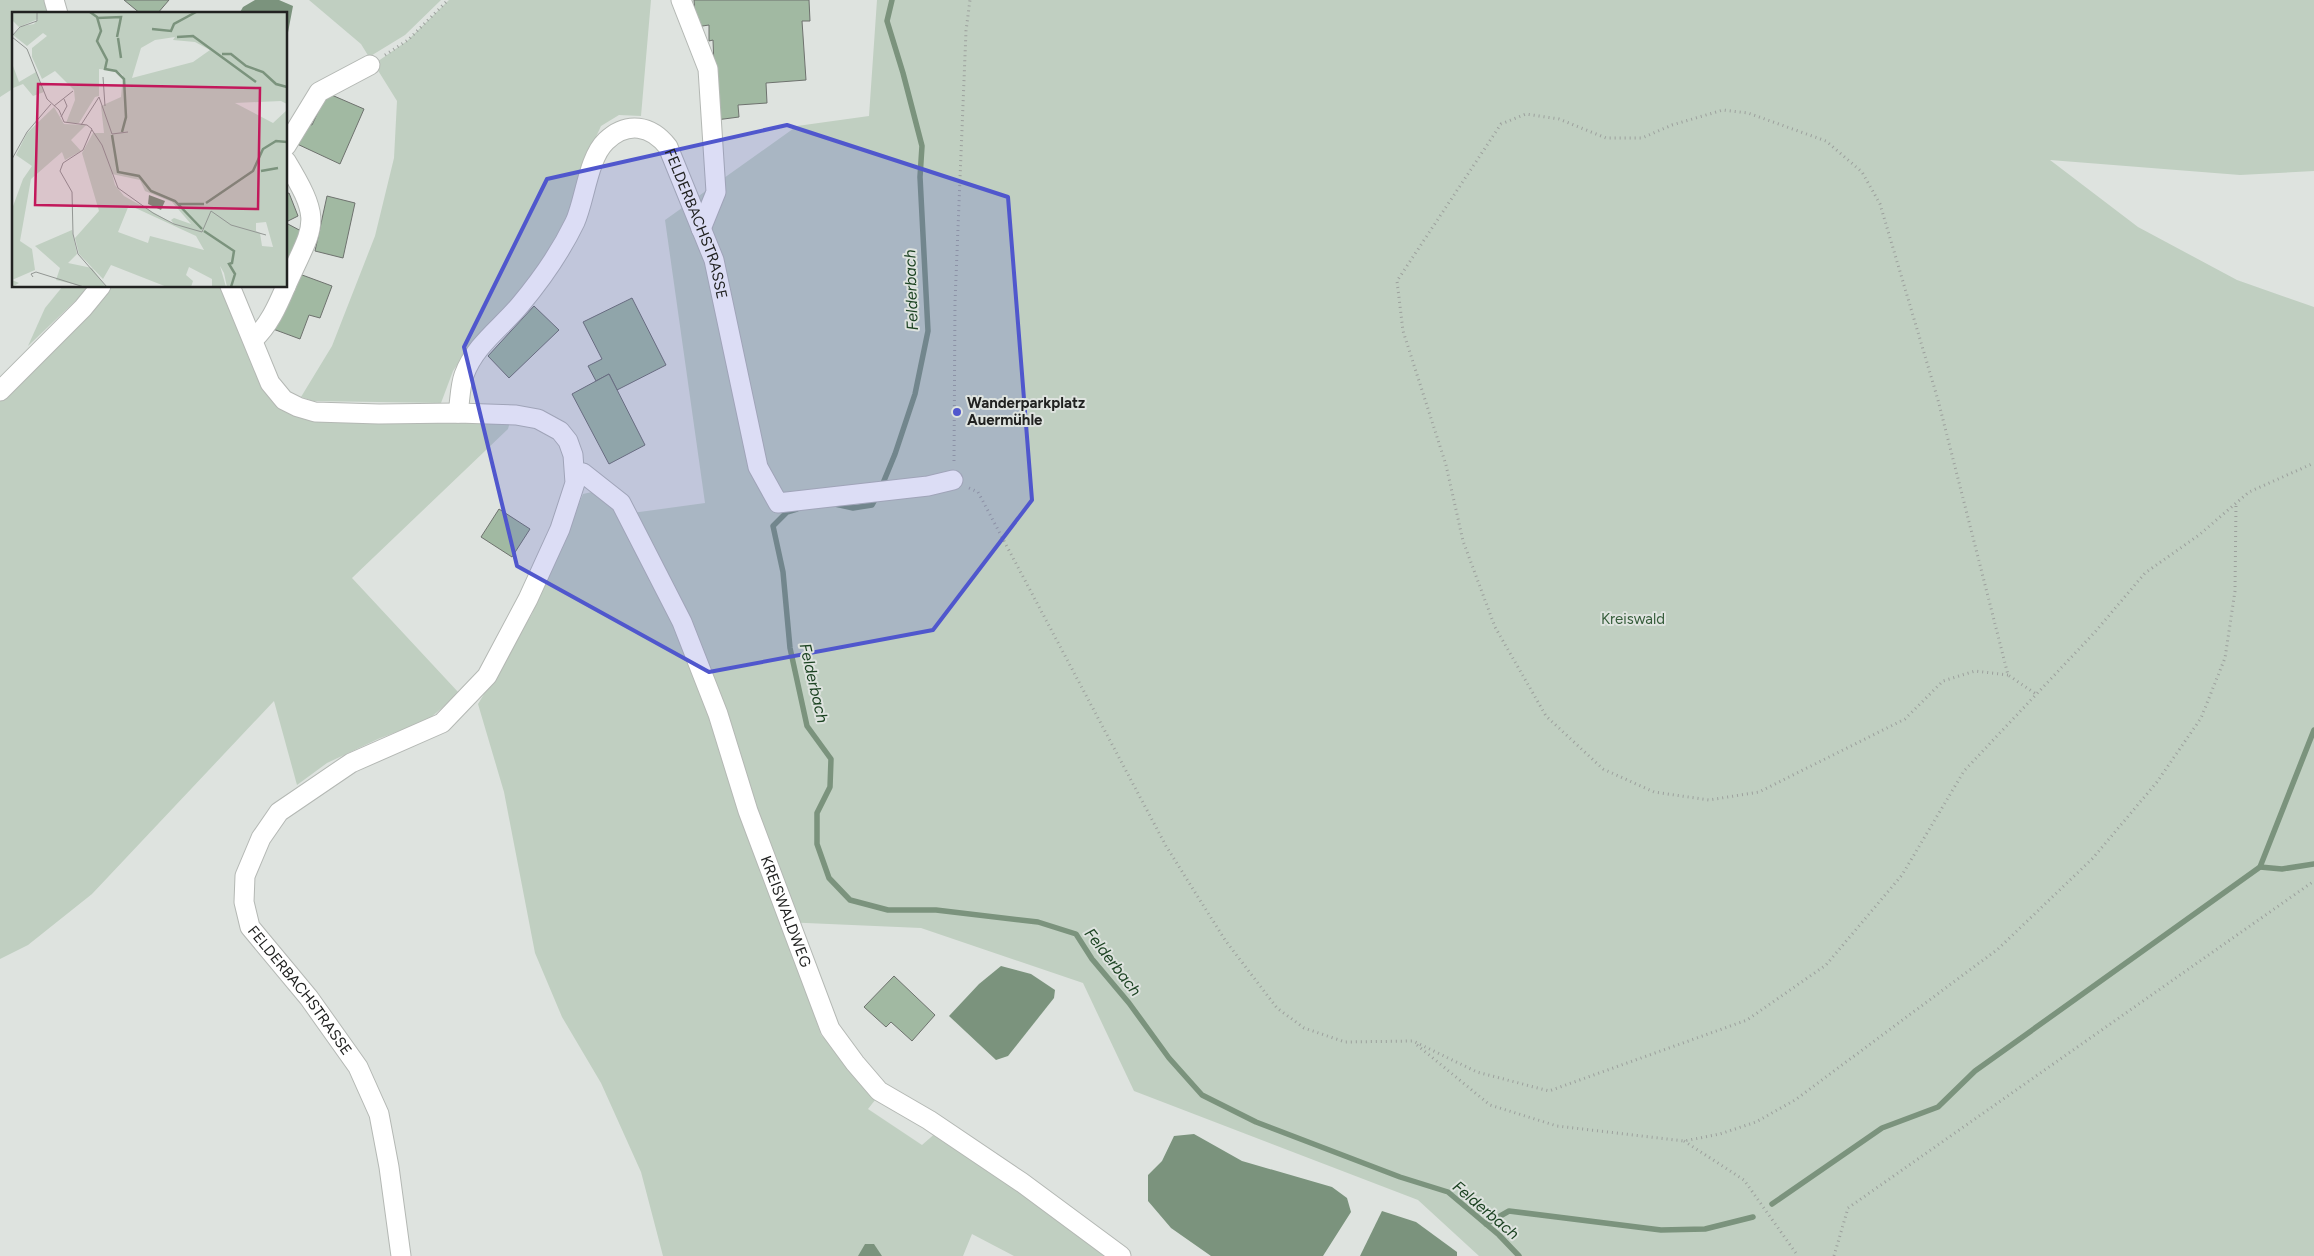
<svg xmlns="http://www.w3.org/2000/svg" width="2314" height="1256" viewBox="0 0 2314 1256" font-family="Figtree,sans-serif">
	<rect width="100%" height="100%" fill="#dee3df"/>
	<g fill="#c0cfc1">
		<path d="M0,0H45L49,14H14V88L0,97Z"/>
		<path d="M309,0H441L405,35L369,57L361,44Z"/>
		<path d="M449,0H651L641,116L619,115L601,126L586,159L568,215L542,261L516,300L474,340L453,371L441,403L313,401L301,397L332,346L375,236L394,158L397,101L374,64L407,41Z"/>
		<path d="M877,0H2314V171L2240,175L2050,160L2138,227L2237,280L2314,307V1256H1479L1418,1200L1134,1091L1083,983L921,928L783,922L821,1035L879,1095L868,1109L922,1145L938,1131L1116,1256H1014L972,1234L963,1256H663L641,1172L601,1083L562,1017L535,953L504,792L478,704L532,614L583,494L592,492L632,513L705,503L665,220L797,126L869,116Z"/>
		<path d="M63,286H91L28,346L45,308Z"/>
		<path d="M113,286H224L284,408L511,418L508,429L352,578L459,693L428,720L378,739L327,763L297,785L274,701L92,894L28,945L0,959V401Z"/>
	</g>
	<g fill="#7b937d">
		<path d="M255,0H279L293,6L286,43V14H239L243,7Z"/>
		<path d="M1001,966L1031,974L1055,990L1054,998L1008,1056L996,1060L949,1016L979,984Z"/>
		<path d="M1194,1134L1242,1161L1332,1187L1347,1198L1351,1212L1323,1256H1211L1171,1228L1148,1201V1175L1162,1161L1174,1136Z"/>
		<path d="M1382,1211L1416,1222L1457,1252V1256H1360Z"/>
		<path d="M865,1244H874L882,1256H858Z"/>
	</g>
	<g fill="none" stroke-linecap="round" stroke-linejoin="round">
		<g stroke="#7b937d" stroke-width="5.5">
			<path d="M881,488L895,454L915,394L928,331L920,177L922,146L903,73L887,21L892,0"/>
			<path d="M835,504L853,508L872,505L877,496"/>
			<path d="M797,509L787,512L773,526L783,572L790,648L807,726L831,759L830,787L817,813V844L829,878L850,900L888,910H936L1038,922L1076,934L1092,959L1129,1003L1169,1058L1202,1095L1256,1122L1400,1177L1448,1192L1499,1235L1519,1256"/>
			<path d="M2260,867L2282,869L2314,864"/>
			<path d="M1772,1204L1882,1128L1938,1107L1975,1071L2260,867L2314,730"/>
			<path d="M1486,1224L1509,1211L1661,1230L1705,1229L1753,1217"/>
		</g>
	</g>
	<g fill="#a1b9a2" stroke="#6e726e">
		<path d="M124,0H169L157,14H141Z"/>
		<path d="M694,0H809L810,21H802L806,80L766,83L767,103L738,105L739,117L716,120L713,40L709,41V25L696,27Z"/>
		<path d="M327,93L364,109L340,164L295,143L304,122L312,125Z"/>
		<path d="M289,193L298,216L286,222V194Z"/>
		<path d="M327,196L355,203L343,258L315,251Z"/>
		<path d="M286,223L303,232L286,268Z"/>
		<path d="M294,272L332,286L320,318L309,315L300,339L273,329Z"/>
		<path d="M632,298L666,365L617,390L609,374L596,381L588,366L602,359L583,322Z"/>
		<path d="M534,306L559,330L509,378L488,356Z"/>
		<path d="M609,374L645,445L609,464L572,394Z"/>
		<path d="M499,509L530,529L512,557L481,537Z"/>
		<path d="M894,976L935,1015L912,1041L891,1022L886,1027L864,1007Z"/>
	</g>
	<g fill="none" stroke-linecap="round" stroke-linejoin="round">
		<g stroke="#b4b8b4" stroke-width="21">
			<g id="minor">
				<path d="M54,0L58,14"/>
				<path d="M681,0L708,69L716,192L701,229"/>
				<path d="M286,146L319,92L370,65"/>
				<path d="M286,161C324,224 314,223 286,286"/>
				<path id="s1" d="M230,286L270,383L284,400L298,407L315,412L379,414L458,413L516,415L538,419L560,431L568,441L573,455L575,483L560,529L528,599L487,676L442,723L351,763L279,812L261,838L245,876L244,902L250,927L309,998L358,1067L379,1114L389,1167L401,1256"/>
				<path d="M253,340C269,325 277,307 286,286"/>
				<path d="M0,391L83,308L101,286"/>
				<path id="s2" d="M458,413C460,401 460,386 464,375C475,345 501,328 520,305C541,280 561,251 575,222C585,200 588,158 606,141C627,121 651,125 668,147L714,260L758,467L778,503L928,486L953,480"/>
				<path id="s3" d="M575,472L583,473L621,503L682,622L718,714L748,811L830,1029L855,1063L879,1091L929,1120L1021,1182L1121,1256"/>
			</g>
		</g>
		<g stroke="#9ca09d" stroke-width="3" stroke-dasharray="1 4" stroke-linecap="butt">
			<path d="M385,55L408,40L448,0"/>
			<path d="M954,461L955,302L966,31L970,0"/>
			<path d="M969,488L978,492L1166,846L1225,940L1277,1008L1304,1028L1345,1042L1413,1041L1477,1072L1549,1091L1747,1020L1826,965L1902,875L1964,771L2095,632L2145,573L2199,535L2249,492L2314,463"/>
			<path d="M2008,675L1975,671L1943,681L1905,719L1759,792L1709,800L1654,792L1603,769L1546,716L1495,627L1463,541L1446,465L1403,331L1397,281L1501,124L1526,114L1559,119L1606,138H1642L1672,125L1723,110L1748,113L1826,141L1862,172L1880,204L1938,400L2008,675L2036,694"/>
			<path d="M1417,1045L1490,1105L1557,1126L1684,1141L1720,1134L1756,1122L1795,1100L1998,949L2093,858L2157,782L2201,718L2225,658L2235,591L2236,503"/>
			<path d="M1684,1141L1744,1180L1798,1256"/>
			<path d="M1834,1256L1848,1208L2314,881"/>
		</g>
		<use href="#minor" stroke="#fff" stroke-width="19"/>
	</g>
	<path fill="#5057cd" fill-opacity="0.2" stroke="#5057cd" stroke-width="4" stroke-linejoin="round" d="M787,125L1008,197L1032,500L933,630L709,672L517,566L464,347L547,179Z"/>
	<circle fill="#5057cd" stroke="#dee3df" stroke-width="2" cx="957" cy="412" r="5"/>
	<g text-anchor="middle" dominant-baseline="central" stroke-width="4" stroke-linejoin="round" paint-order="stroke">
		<g font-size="15" fill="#212221" stroke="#dee3df">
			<text stroke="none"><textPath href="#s2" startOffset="470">FELDERBACHSTRASSE</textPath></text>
			<text stroke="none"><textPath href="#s3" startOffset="498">KREISWALDWEG</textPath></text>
			<text stroke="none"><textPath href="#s1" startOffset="1134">FELDERBACHSTRASSE</textPath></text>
		</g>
		<g font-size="15" font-weight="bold" fill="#212221" stroke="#dee3df" text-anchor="start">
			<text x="967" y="403">Wanderparkplatz<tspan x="967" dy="17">Auermühle</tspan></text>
		</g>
		<g font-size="15" fill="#355c3a" stroke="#dee3df">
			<text x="1633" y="619">Kreiswald</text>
		</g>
		<g font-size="16" font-style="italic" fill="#1c4322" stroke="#dee3df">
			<text transform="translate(911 290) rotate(-92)">Felderbach</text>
			<text transform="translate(814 683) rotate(77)">Felderbach</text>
			<text transform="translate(1113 962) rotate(52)">Felderbach</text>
			<text transform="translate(1486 1210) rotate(40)">Felderbach</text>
		</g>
	</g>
	<g transform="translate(12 12)">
		<rect width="275" height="275" fill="#dee3df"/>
		<path d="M0,0H25L26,6L25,0H275V92L269,89L223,91L261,111L275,98V275H215L212,261L208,254L214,275H200V267L177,255L174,263L181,269L179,275H155L99,253L91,267L67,242L63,226L87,199L70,141L81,121H92L89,94L109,85L111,63L106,59L87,57V84L83,85L67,111H54L63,88L62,78L43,59L30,67L20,45V36L35,24L31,21L15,34L1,23L10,14L22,12L26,7L7,15L0,8ZM163,25L161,28L183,30L198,38L181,50L120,66L129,36L143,28ZM100,162L128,168L133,179L160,190L179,212L162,206L159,208L162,212L112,184L103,173ZM117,193L184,224L192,238L138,224L136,231L106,220ZM254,210L261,235L250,234L248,221L244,219V211ZM1,54L7,70L24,60L32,80L21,84L11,72L1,76ZM42,95L52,112L74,113L59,128L69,139L53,148L50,140L19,167L8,229L20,237L23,258L0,268L7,271L0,275V197L11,167L20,154L4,143L15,121ZM60,218L65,242L56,251L80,256L94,275H73L44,268L48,256L23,234Z" fill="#c0cfc1" fill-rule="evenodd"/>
		<path d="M137,183L153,189L149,198L136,192Z" fill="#7b937d"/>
		<path fill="none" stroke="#7b937d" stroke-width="2.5" d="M78,0L85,5L89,19L85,29L95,48L93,57L104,59L112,67L114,105L110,120M85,6L109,5L105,25M140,17L159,19L162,12L184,0M165,25L181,24L244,70M106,26L109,46M210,42H219L234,54L251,60L264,72L275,75M100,123L106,160L127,164L139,179L163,189L190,217M249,159L266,156M194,191L241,159L251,137L264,129L275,130M166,192H192M192,219L222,239L220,251L217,252L223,262L219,275"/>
		<path fill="none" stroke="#929693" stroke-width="1" d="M0,24L8,15L25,9V0M0,25L15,37L35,87L47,98L52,110L75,113L80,117L71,138L51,151L48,159L60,180L61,222L66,242L95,275M91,65L93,94M42,94L61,79M49,105L55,94L52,87M69,113L87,85L100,122L116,120M80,118L90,133L106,176L141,201L162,212L190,220L199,199L219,213L254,223M0,147L15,120L39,92M21,265L19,262L24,260L72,275"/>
		<path fill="#c2185b" fill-opacity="0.15" stroke="#c2185b" stroke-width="2.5" d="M26,72L248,76L246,197L23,193Z"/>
		<rect width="275" height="275" fill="none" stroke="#212221" stroke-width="2.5"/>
	</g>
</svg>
